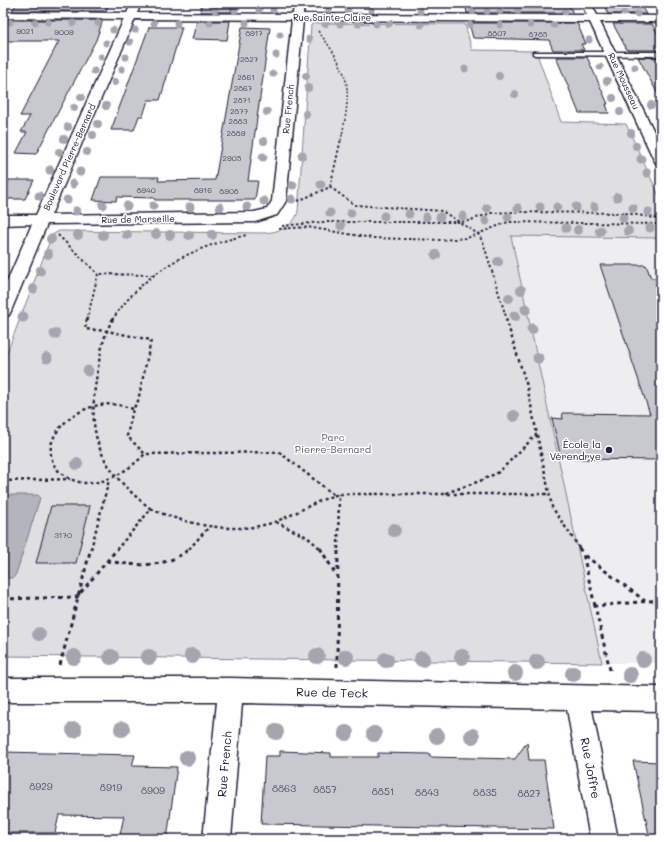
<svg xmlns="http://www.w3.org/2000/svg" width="664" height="842" viewBox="0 0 664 842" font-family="Mali,sans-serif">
	<rect width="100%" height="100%" fill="#fff"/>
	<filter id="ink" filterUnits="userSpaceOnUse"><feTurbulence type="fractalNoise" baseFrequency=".025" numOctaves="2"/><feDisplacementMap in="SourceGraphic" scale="8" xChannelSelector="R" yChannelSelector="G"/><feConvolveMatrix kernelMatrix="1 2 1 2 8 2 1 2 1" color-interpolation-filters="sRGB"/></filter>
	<g filter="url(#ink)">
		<path fill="#eeeef1" d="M511,235L661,238V663H602Z"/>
		<path fill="#dfdfe2" stroke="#80808e" d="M315,23L465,24L472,50L536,51L561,122L626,124L661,200V238L511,236L602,663L3,656V363L52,235L59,231L264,233C279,232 295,226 298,211L311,25Z"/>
		<path fill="#b4b4bc" stroke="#7a7a88" d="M3,495H38L40,498L16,574L13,578H3Z"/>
		<g fill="#c8c8cf" stroke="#22223b">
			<path d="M17,3H109L106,11H12Z"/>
			<path d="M202,3H232L231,12H200Z"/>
			<path d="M465,3H568L573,13H467Z"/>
			<path d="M603,3H639L646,14H608Z"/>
			<path d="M6,20H103L96,40L36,154L16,153L27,132H21L30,116H20L59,41H3V25Z"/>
			<path d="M197,21H230L227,40L192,39Z"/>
			<path d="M469,23H577L586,44H581L584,50H553L549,40L473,38Z"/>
			<path d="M613,24H652L661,39V50H627Z"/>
			<path d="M149,27H182L160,100H148L143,116H139L134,130H111Z"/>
			<path d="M242,27L270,28L248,181H258L255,200H155L154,198L117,197L116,201L93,200L101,177H159L158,181L215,180Z"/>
			<path d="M556,57H587L608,104H606L609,113H579Z"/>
			<path d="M638,57L661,58V100Z"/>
			<path d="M9,180H34L25,199H3V193Z"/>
			<path d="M600,265H646L651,278H661V460L573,459L572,454H560L552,418L563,419L562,413L650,414Z"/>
			<path d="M51,506H90L76,563H36Z"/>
			<path d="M527,742L529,760H544L554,829L261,824L265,756H280V751L331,753V757H378V753L430,754V757L515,759Z"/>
			<path d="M3,752L135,755L132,766L177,767L167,839H119L124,816L59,815L55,833H3Z"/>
			<path d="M633,761L661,762V839H650Z"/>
		</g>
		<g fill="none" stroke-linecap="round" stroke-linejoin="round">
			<g stroke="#22223b" stroke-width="3">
				<path id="service" d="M533,52H661V56L535,55L533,54Z"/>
			</g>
			<g stroke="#22223b" stroke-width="3">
				<g id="minor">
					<path d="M136,3L140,6L137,13L293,14L294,3H304L303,14L587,15L581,3H591L597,15L661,16V22H600L661,146V164L656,163L654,160L590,22L303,20L286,201L277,215L255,222L47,224L11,311L9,315L3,317V291L32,224L3,225V215H36L124,19L3,18V12L127,13L131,4ZM135,19L292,20L272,201L267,209L254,212L51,215Z"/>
					<path d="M3,678H231L661,687V711L592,710L618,839H590L567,709L242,703L231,839H203L217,702H3Z"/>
				</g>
			</g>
			<path stroke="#22223b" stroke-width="1.5" stroke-dasharray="2 2" stroke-linecap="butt" d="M318,31C351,74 352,87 341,140"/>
			<g stroke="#22223b" stroke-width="2" stroke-dasharray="2.5 2.5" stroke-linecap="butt">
				<path d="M330,187L355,205L442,211L478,234L483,242L507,320"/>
				<path d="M298,201L330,187L341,139"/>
				<path d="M282,226L322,222H458L468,221L491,213L514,212L625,213L661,219"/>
				<path d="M279,229L307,227L372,238L441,240L467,238L508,222L661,224"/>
				<path d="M58,235L98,274"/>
				<path d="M87,320L98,274L153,275"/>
				<path d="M112,320C146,270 190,248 247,235"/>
			</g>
			<g stroke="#22223b" stroke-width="2.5" stroke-dasharray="3 3" stroke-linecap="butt">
				<path d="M87,319L85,329L107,331L151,340L138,401L133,409L127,436L145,454L279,452L334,495"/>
				<path d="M113,319C103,335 100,355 97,374C86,439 100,469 151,509L117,549"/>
				<path d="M506,319L527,386L552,507L580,549"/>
				<path d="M133,409C122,405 111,403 100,405C78,408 47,430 51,455C52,464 57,471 64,475C91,495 125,474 145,454"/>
				<path d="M3,481L70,479"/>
				<path d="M446,493L480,481L499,472L537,434"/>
				<path d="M151,509C188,525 238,536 277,521C298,513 317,500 339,494H550"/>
				<path d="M276,522L307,537L321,549"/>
				<path d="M91,549L109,480"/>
				<path d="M189,549L209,527"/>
				<path d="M338,549L339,494"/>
			</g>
			<g stroke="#22223b" stroke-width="3" stroke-dasharray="4 4" stroke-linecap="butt">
				<path d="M320,548L338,578"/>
				<path d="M579,548L583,554"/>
				<path d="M107,561C136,566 167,569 190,548"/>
				<path d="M3,599L77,597L118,548"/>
				<path d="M595,606L583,554L645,601"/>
				<path d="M60,665L91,548"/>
				<path d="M337,667L338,548"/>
				<path d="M610,670L595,606L661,600"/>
			</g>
			<use href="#service" fill="#fff" fill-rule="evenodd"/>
			<use href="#minor" fill="#fff" fill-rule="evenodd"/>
		</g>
		<g fill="#a5a5af">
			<circle cx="215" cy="10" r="3.5"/>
			<circle cx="235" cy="10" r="3.5"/>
			<circle cx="259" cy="10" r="3.5"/>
			<circle cx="273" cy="10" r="3.5"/>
			<circle cx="329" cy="10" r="3.5"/>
			<circle cx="371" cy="10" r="3.5"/>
			<circle cx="348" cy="11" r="3.5"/>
			<circle cx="420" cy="11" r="3.5"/>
			<circle cx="473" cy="11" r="3.5"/>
			<circle cx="487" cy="11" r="3.5"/>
			<circle cx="500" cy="11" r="3.5"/>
			<circle cx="518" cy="11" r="3.5"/>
			<circle cx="565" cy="12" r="3.5"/>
			<circle cx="624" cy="13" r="3.5"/>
			<circle cx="637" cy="14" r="3.5"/>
			<circle cx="10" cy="22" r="3.5"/>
			<circle cx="35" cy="22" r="3.5"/>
			<circle cx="48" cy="22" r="3.5"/>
			<circle cx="73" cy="23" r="3.5"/>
			<circle cx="98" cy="23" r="3.5"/>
			<circle cx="154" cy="23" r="3.5"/>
			<circle cx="177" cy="23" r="3.5"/>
			<circle cx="210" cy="23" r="3.5"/>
			<circle cx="246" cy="23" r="3.5"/>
			<circle cx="325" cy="24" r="3.5"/>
			<circle cx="340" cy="24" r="3.5"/>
			<circle cx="358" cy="24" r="3.5"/>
			<circle cx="376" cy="24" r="3.5"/>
			<circle cx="389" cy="24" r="3.5"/>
			<circle cx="421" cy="25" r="3.5"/>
			<circle cx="470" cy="25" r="3.5"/>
			<circle cx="500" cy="25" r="3.5"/>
			<circle cx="530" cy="25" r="3.5"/>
			<circle cx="554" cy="25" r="3.5"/>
			<circle cx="113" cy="30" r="3.5"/>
			<circle cx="135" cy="30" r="3.5"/>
			<circle cx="280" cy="35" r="3.5"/>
			<circle cx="309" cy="39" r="3.5"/>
			<circle cx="589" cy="40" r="3.5"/>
			<circle cx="130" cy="42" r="3.5"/>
			<circle cx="106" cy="43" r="3.5"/>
			<circle cx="276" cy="55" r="3.5"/>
			<circle cx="101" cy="57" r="3.5"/>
			<circle cx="126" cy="57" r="3.5"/>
			<circle cx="600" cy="67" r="3.5"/>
			<circle cx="635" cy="67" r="3.5"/>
			<circle cx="122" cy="69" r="3.5"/>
			<circle cx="465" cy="69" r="3.5"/>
			<circle cx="94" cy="71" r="3.5"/>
			<circle cx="273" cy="74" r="3.5"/>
			<circle cx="306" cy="76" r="4"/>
			<circle cx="499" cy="76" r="4"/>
			<circle cx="607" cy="81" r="4"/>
			<circle cx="115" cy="82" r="4"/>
			<circle cx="308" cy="88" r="4"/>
			<circle cx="515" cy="94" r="4"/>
			<circle cx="81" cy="97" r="4"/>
			<circle cx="613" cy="98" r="4"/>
			<circle cx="651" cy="105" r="4"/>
			<circle cx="106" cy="106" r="4"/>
			<circle cx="74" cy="108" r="4"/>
			<circle cx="267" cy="112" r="4"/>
			<circle cx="620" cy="112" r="4"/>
			<circle cx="306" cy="114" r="4"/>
			<circle cx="98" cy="124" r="4"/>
			<circle cx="68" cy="127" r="4"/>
			<circle cx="631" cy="133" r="4"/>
			<circle cx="93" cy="135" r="4"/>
			<circle cx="64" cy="139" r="4"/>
			<circle cx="264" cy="141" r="4"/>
			<circle cx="636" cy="146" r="4"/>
			<circle cx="59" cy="152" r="4"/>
			<circle cx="87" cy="152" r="4"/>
			<circle cx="302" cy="155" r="4.5"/>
			<circle cx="263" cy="157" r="4.5"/>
			<circle cx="641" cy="159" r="4.5"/>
			<circle cx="50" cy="170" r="4.5"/>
			<circle cx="80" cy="172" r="4.5"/>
			<circle cx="647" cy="173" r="4.5"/>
			<circle cx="73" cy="184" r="4.5"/>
			<circle cx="321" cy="184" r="4.5"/>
			<circle cx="293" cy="185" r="4.5"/>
			<circle cx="39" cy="196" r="4.5"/>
			<circle cx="617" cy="197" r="4.5"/>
			<circle cx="292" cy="199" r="4.5"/>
			<circle cx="67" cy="200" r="4.5"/>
			<circle cx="264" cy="201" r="4.5"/>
			<circle cx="103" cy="205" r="4.5"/>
			<circle cx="127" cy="206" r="4.5"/>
			<circle cx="153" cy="206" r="4.5"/>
			<circle cx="190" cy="207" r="4.5"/>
			<circle cx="220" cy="207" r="4.5"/>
			<circle cx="247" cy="207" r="4.5"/>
			<circle cx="540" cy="207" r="4.5"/>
			<circle cx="557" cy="207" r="4.5"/>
			<circle cx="576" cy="207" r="4.5"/>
			<circle cx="594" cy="207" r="4.5"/>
			<circle cx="487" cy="208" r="4.5"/>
			<circle cx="518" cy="208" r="4.5"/>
			<circle cx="633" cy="208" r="4.5"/>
			<circle cx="76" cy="211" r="4.5"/>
			<circle cx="648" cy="212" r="4.5"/>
			<circle cx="330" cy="213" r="4.5"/>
			<circle cx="351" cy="213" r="4.5"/>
			<circle cx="409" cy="214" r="4.5"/>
			<circle cx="384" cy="216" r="4.5"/>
			<circle cx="463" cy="216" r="4.5"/>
			<circle cx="426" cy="217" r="4.5"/>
			<circle cx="440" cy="217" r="4.5"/>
			<circle cx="508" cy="217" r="4.5"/>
			<circle cx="623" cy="218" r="4.5"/>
			<circle cx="486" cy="221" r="4.5"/>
			<circle cx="341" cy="226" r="4.5"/>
			<circle cx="566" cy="228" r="4.5"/>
			<circle cx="650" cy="228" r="4.5"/>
			<circle cx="578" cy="230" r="5"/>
			<circle cx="600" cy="231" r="5"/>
			<circle cx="628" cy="231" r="5"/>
			<circle cx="156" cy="234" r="5"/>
			<circle cx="78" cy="235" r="5"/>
			<circle cx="103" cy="235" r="5"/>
			<circle cx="127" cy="235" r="5"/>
			<circle cx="170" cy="235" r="5"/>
			<circle cx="189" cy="235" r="5"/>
			<circle cx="212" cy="235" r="5"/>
			<circle cx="51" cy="239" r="5"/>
			<circle cx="48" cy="254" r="5"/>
			<circle cx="436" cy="255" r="5"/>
			<circle cx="498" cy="262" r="5"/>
			<circle cx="40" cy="271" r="5"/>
			<circle cx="33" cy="289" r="5"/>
			<circle cx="521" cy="290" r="5"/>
			<circle cx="509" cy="298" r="5"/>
			<circle cx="526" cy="309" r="5.5"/>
			<circle cx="515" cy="316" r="5.5"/>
			<circle cx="23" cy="317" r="5.5"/>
			<circle cx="532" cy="329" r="5.5"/>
			<circle cx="55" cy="334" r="5.5"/>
			<circle cx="47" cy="358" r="5.5"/>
			<circle cx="538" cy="358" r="5.5"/>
			<circle cx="88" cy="371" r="5.5"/>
			<circle cx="514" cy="416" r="6"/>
			<circle cx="77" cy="464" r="6"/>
			<circle cx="394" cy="530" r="7"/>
			<circle cx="39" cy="634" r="7"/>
			<circle cx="192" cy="656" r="8"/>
			<circle cx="317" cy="656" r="8"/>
			<circle cx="74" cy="657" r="8"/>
			<circle cx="111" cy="657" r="8"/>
			<circle cx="149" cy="657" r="8"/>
			<circle cx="346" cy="657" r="8"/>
			<circle cx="462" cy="657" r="8"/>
			<circle cx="422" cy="659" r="8"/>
			<circle cx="386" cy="660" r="8"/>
			<circle cx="643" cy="660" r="8"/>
			<circle cx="537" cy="662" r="8"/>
			<circle cx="515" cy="673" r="8"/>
			<circle cx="573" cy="674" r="8"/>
			<circle cx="630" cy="675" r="8"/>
			<circle cx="122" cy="729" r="8"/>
			<circle cx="74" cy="730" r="8"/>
			<circle cx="276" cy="732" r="8"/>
			<circle cx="346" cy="733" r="8"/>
			<circle cx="374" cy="734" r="8"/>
			<circle cx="437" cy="736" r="8"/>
			<circle cx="472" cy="736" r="8"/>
			<circle cx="187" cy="758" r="8"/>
		</g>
	</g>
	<circle fill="#22223b" stroke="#fff" stroke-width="1.5" cx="609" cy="450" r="4"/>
	<g text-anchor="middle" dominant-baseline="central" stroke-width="3" stroke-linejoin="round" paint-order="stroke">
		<g font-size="8" fill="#4c4c60">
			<text x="25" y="31">9021</text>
			<text x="64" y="32">9009</text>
			<text x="254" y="33">8917</text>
			<text x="497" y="33">8807</text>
			<text x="538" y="34">8785</text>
			<text x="249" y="59">2827</text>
			<text x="246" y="77">2861</text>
			<text x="243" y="88">2867</text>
			<text x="242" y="100">2871</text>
			<text x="239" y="111">2877</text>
			<text x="238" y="121">2883</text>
			<text x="236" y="133">2889</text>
			<text x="232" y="158">2905</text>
			<text x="146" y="190">8940</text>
			<text x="203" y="190">8916</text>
			<text x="229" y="191">8908</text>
			<text x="63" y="535">3170</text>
		</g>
		<g font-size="9" fill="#22223b" stroke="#fff">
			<text x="332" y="17">Rue Sainte-Claire</text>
			<text transform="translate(624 81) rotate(65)">Rue Mousseau</text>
			<text transform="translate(288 109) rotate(-84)">Rue French</text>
			<text transform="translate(69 157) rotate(-66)">Boulevard Pierre-Bernard</text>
			<text transform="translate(138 219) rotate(-1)">Rue de Marseille</text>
		</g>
		<g font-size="10" fill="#5b5b6d" stroke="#fff">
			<text x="333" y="437">Parc<tspan x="333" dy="12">Pierre-Bernard</tspan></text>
		</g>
		<g font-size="10" fill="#22223b" stroke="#fff" text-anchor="end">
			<text x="601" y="444">École la<tspan x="601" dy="12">Vérendrye</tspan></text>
		</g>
		<g font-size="10" fill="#4c4c60">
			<text x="41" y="786">8929</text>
			<text x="111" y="787">8919</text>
			<text x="284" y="788">8863</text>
			<text x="325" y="789">8857</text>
			<text x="153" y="790">8909</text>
			<text x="383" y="791">8851</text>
			<text x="427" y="792">8843</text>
			<text x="485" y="792">8835</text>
			<text x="529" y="793">8827</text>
		</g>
		<g font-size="12" fill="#22223b" stroke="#fff">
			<text transform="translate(332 692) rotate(1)">Rue de Teck</text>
			<text transform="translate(224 764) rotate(-85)">Rue French</text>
			<text transform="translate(591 768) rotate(79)">Rue Joffre</text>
		</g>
	</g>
	<rect width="664" height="842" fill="none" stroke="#fff" stroke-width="16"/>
	<rect x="8" y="8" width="648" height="826" fill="none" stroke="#22223b" stroke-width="1.5" filter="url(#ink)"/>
</svg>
